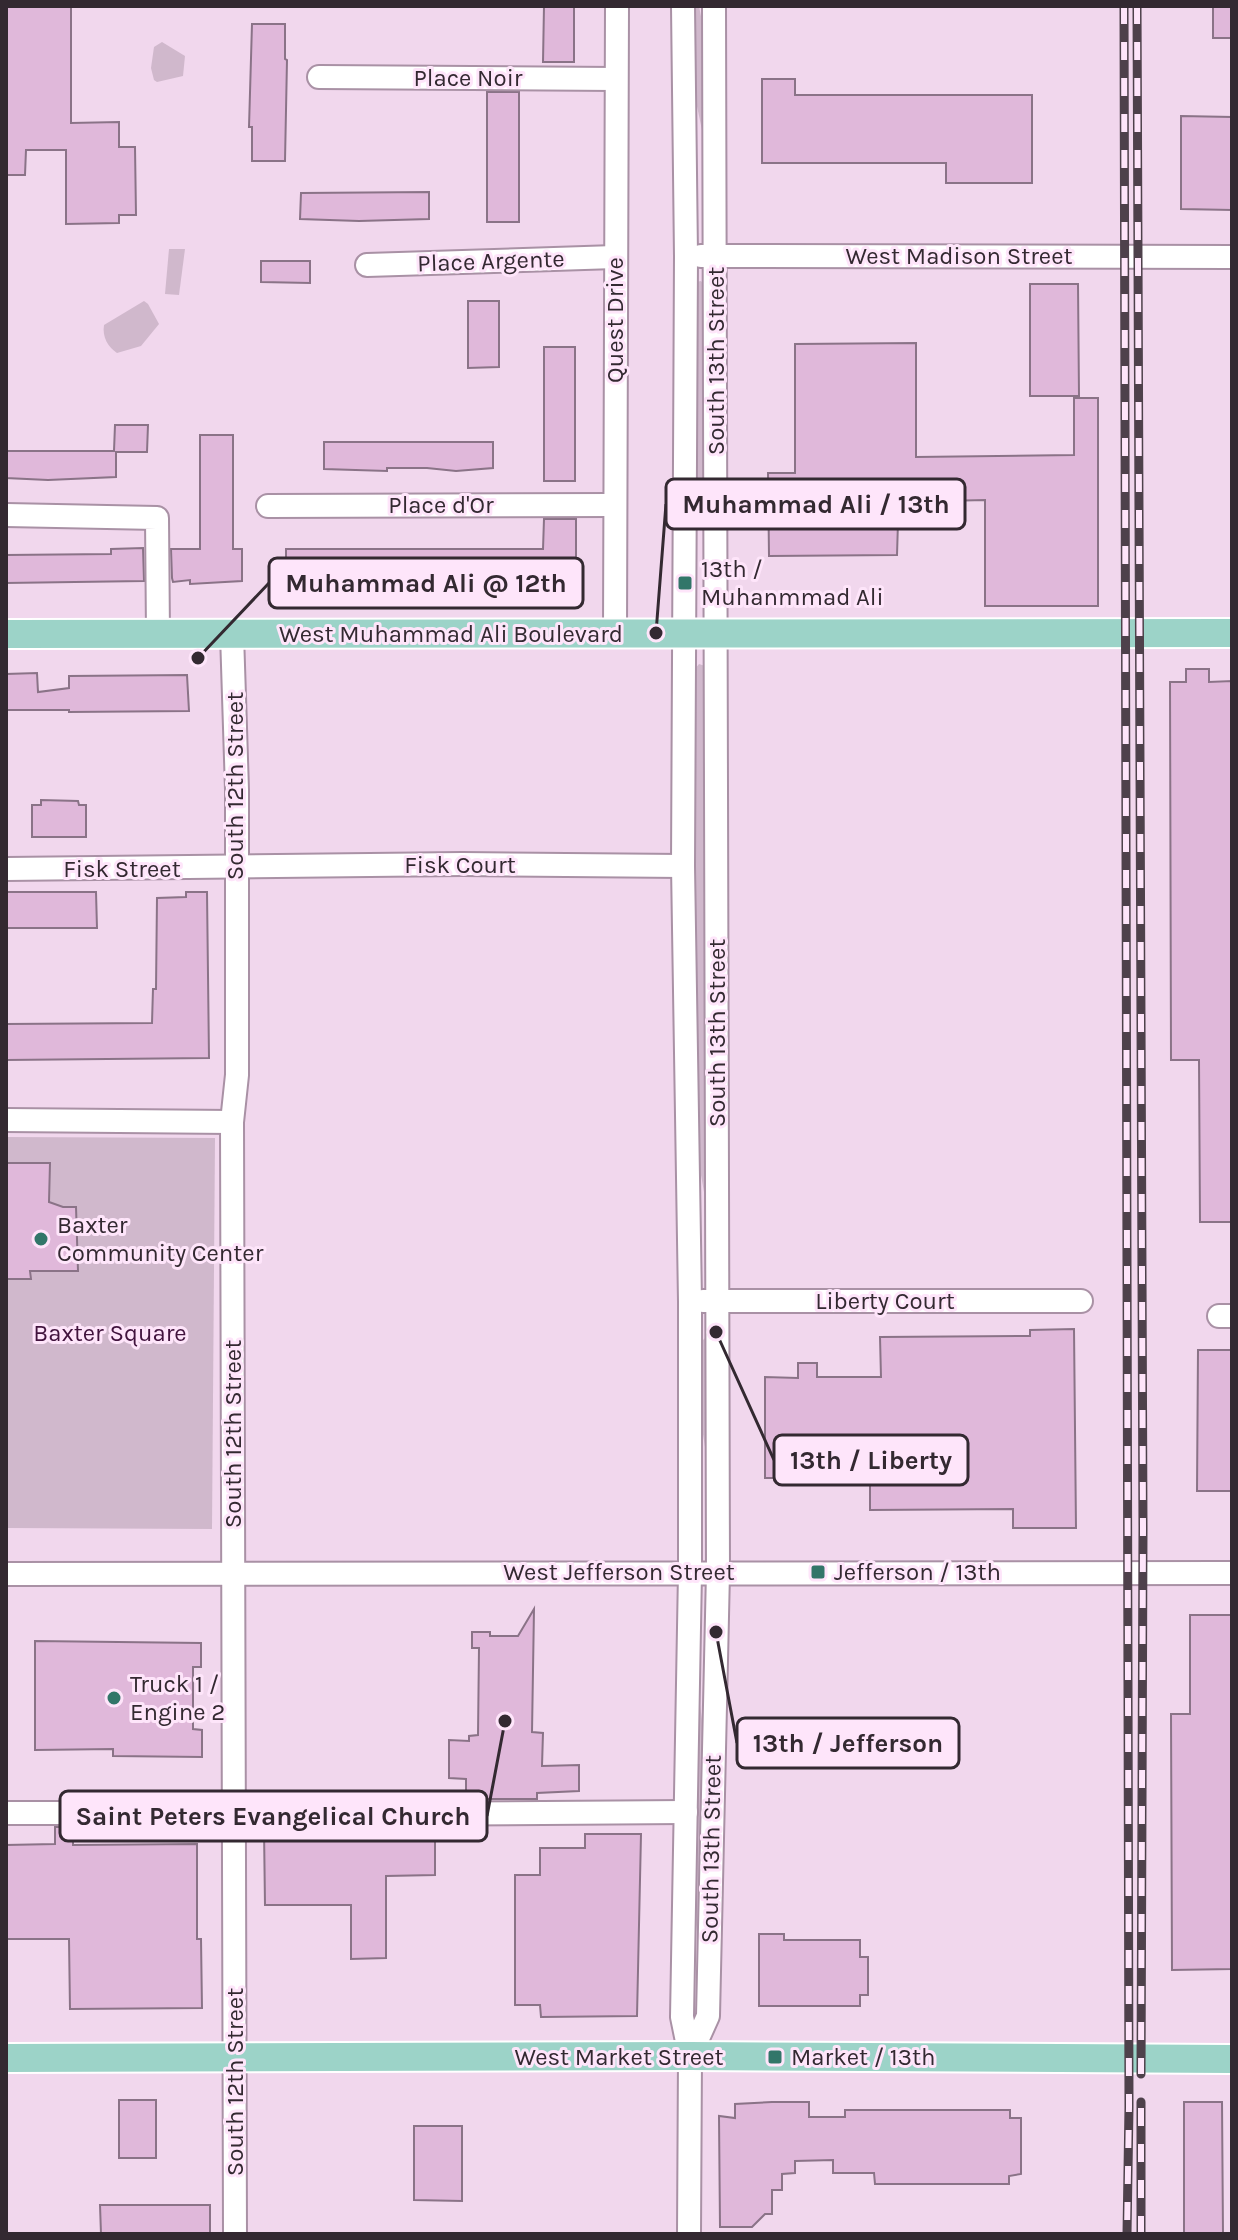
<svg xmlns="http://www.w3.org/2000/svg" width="1238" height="2240" viewBox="0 0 1238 2240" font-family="Karla,sans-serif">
	<rect width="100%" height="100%" fill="#f1d7ed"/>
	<g fill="#d0b8cc">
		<path d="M694,6H699L705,37L704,224L702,130L694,92Z"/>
		<path d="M162,42L185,56L183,76L157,82L154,80L151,68L154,47Z"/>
		<path d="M169,249H185L179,295L165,294Z"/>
		<path d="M701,281L705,286L704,601L703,515L694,470L696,282Z"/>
		<path d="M144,301L148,304L159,324L141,346L117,353C108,347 102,337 104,325Z"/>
		<path d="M699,664L705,666L707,1273L704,1192L695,1141V669Z"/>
		<path d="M6,1137L215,1138L212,1529L6,1528Z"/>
		<path d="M706,1337H707V1531L705,1530V1447L697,1396L696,1347Z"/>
		<path d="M698,1691L706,1748L697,2016L698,1938L690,1885Z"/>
	</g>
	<g fill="#e0b8da" stroke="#8a7387" stroke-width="2">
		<path d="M6,6H71V123L119,122V147H135L136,215H119V223L66,224V150H26L25,175H6Z"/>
		<path d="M544,6H574V62H543Z"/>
		<rect x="1213" y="6" width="19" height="32"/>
		<path d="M252,24H285V59L287,60L285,161H252V127H249Z"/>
		<path d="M762,79H795V95H1032V183H946V163H762Z"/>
		<rect x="487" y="92" width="32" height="130"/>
		<path d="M1181,116L1232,117V210L1181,209Z"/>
		<path d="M429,192V219L359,221L300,219L301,193Z"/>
		<path d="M261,261H310V283L261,282Z"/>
		<path d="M1030,284H1078L1079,396H1030Z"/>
		<path d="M468,301H499V367L468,368Z"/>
		<path d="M916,343V457L1074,455V398H1098V606H985V500L943,501V511L917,512V523L898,522L897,555L769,556L768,473H795V344Z"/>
		<rect x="544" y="347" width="31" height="134"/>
		<path d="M115,425H148L147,452H116V477L48,480L6,478V451H114Z"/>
		<path d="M200,435H233V549H242V581L190,584V580L173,582L172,578L171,549H200Z"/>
		<path d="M324,442H493V468L456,471L427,468H387V471L324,469Z"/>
		<path d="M544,519H576V582L487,580V583H420V580H386V584L286,582V549H543Z"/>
		<path d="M143,548L144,581L6,583V555L111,554V549Z"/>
		<path d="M1186,669H1209V682L1232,681V1222H1200L1199,1060H1171L1170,682H1186Z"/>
		<path d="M37,673L38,692L69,688V676L187,675L189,711L69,712V710H6V674Z"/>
		<path d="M41,800L78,801L79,805H86V837H32V805H41Z"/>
		<path d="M6,892H96L97,928H6Z"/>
		<path d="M186,892H207L209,1058L6,1060V1024L152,1023L153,989H156L157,898L186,897Z"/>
		<path d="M6,1163H50L49,1202L63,1207H76L78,1271H30L31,1279H6Z"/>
		<path d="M1074,1329L1076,1528H1013V1509L870,1510V1463H812V1478H765V1377L798,1378V1363H817V1377H881L880,1337L1030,1336V1330Z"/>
		<path d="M1198,1350H1232V1491H1197Z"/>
		<path d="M534,1609L532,1732L543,1733L542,1766L579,1765V1791L537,1793V1799H466V1779L449,1778V1740L469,1741V1736L478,1735L479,1648H472V1632H490V1636H518Z"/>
		<path d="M1190,1615H1232V1969L1172,1970L1171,1714H1190Z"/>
		<path d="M35,1641L201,1643V1667H193V1729L202,1730V1757L113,1756V1749L35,1750Z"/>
		<path d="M55,1827H73V1845L197,1844V1939H201L202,2008L70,2009L69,1939H6V1845L55,1844Z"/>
		<path d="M264,1829H435V1875L386,1876V1958L351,1959V1905H265Z"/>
		<path d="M585,1834H641L637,2016L541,2017L540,2005H515V1875H540V1848H585Z"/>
		<path d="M759,1934H784V1940H860V1957H868V1995H860V2006H759Z"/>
		<rect x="119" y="2100" width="37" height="58"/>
		<path d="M772,2102H809V2117H845V2110H1010V2118H1021V2174L1009,2176V2184H875L874,2173H833V2160L795,2161V2173L782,2174V2190H772V2214H765L752,2227H720L719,2116L735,2118V2104Z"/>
		<path d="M1184,2102H1222L1223,2234H1184Z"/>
		<path d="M414,2126H462V2201L414,2200Z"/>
		<path d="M100,2205H210V2234H101Z"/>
	</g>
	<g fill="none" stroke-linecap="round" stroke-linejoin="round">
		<g stroke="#a991a5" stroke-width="26">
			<g id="minor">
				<path d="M683,6L686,256L683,866L690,1302V1572L682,2017L690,2056L689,2234"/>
				<path d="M319,77L616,79"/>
				<path d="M701,256L1232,257"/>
				<path d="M367,265L615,257"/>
				<path d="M268,506L615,505"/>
				<path d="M6,515L157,518L158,634"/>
				<path d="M232,634L237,790V1075L232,1122L235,2234"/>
				<path d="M615,634L617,6"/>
				<path d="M6,869L462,864L683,866"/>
				<path d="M6,1120L232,1122"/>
				<path d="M703,1301H1081"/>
				<path d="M1219,1316H1232"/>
				<path d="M6,1574L1232,1573"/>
				<path d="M6,1813H199L234,1815L686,1812"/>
				<path d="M690,2056L708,2016L718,1572L714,6"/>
			</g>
		</g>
		<g stroke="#fff" stroke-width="32">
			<g id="major">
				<path d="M6,634L1232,633"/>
				<path d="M6,2058L690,2056L1232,2059"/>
			</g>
		</g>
		<use href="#minor" stroke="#fff" stroke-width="22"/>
		<use href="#major" stroke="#9cd3c8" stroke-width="28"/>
		<g stroke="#4e414b" stroke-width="9">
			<g id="rail">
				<path d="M1124,6L1129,2107L1127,2234"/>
				<path d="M1137,6L1143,1528L1141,2074"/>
				<path d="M1141,2234V2102"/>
			</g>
		</g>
		<use href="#rail" stroke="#fee5fa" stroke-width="6" stroke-dasharray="18" stroke-linecap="butt"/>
	</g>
	<g fill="#327669" stroke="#fee5fa" stroke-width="3">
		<rect x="677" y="575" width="16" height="16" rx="4"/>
		<circle cx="41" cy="1239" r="8"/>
		<rect x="810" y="1564" width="16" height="16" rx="4"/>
		<circle cx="114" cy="1698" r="8"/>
		<rect x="767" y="2049" width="16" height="16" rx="4"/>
	</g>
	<g text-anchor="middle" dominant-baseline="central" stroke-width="6" stroke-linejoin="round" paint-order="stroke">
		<g font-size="24" fill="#332931" stroke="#fee5fa">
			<text x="468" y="78">Place Noir</text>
			<text x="959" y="256">West Madison Street</text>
			<text transform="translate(491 261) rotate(-2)">Place Argente</text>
			<text transform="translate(615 320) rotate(-90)">Quest Drive</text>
			<text transform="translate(716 361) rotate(-90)">South 13th Street</text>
			<text x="441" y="505">Place d'Or</text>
			<text x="451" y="634">West Muhammad Ali Boulevard</text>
			<text transform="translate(235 786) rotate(-90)">South 12th Street</text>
			<text x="460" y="865">Fisk Court</text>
			<text x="122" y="869">Fisk Street</text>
			<text transform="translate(717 1033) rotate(-90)">South 13th Street</text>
			<text x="885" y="1301">Liberty Court</text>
			<text transform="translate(233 1434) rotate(-90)">South 12th Street</text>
			<text x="619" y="1572">West Jefferson Street</text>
			<text transform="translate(711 1849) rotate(-89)">South 13th Street</text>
			<text x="619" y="2057">West Market Street</text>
			<text transform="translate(235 2082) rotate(-90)">South 12th Street</text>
		</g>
		<g font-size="24" fill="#332931" stroke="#fee5fa" text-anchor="start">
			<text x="701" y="569">13th /<tspan x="701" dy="28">Muhanmmad Ali</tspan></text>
			<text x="57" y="1225">Baxter<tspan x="57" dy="28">Community Center</tspan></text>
			<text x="834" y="1572">Jefferson / 13th</text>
			<text x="130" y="1684">Truck 1 /<tspan x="130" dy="28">Engine 2</tspan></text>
			<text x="791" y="2057">Market / 13th</text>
		</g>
		<g font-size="24" fill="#41133d" stroke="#fee5fa">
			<text x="110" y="1333">Baxter Square</text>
		</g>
	</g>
	<path fill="none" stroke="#332931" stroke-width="3" d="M656 633L666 504M198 658L269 583M716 1332L774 1460M716 1632L737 1743M505 1721L487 1816"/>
	<g fill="#332931" stroke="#fee5fa" stroke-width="3">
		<circle cx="656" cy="633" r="8"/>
		<circle cx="198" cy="658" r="8"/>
		<circle cx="716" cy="1332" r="8"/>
		<circle cx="716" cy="1632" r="8"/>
		<circle cx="505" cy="1721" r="8"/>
	</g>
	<g fill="#fee5fa" stroke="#332931" stroke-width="3">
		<rect x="666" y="479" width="299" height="50" rx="8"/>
		<rect x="269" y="558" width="314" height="50" rx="8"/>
		<rect x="774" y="1435" width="194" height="50" rx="8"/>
		<rect x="737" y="1718" width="222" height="50" rx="8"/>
		<rect x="60" y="1791" width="427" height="50" rx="8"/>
	</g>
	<g font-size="26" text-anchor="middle" font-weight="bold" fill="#332931">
		<text x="816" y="513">Muhammad Ali / 13th</text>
		<text x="426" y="592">Muhammad Ali @ 12th</text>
		<text x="871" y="1469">13th / Liberty</text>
		<text x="848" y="1752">13th / Jefferson</text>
		<text x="273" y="1825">Saint Peters Evangelical Church</text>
	</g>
	<rect width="1238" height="2240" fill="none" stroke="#332931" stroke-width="16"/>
</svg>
